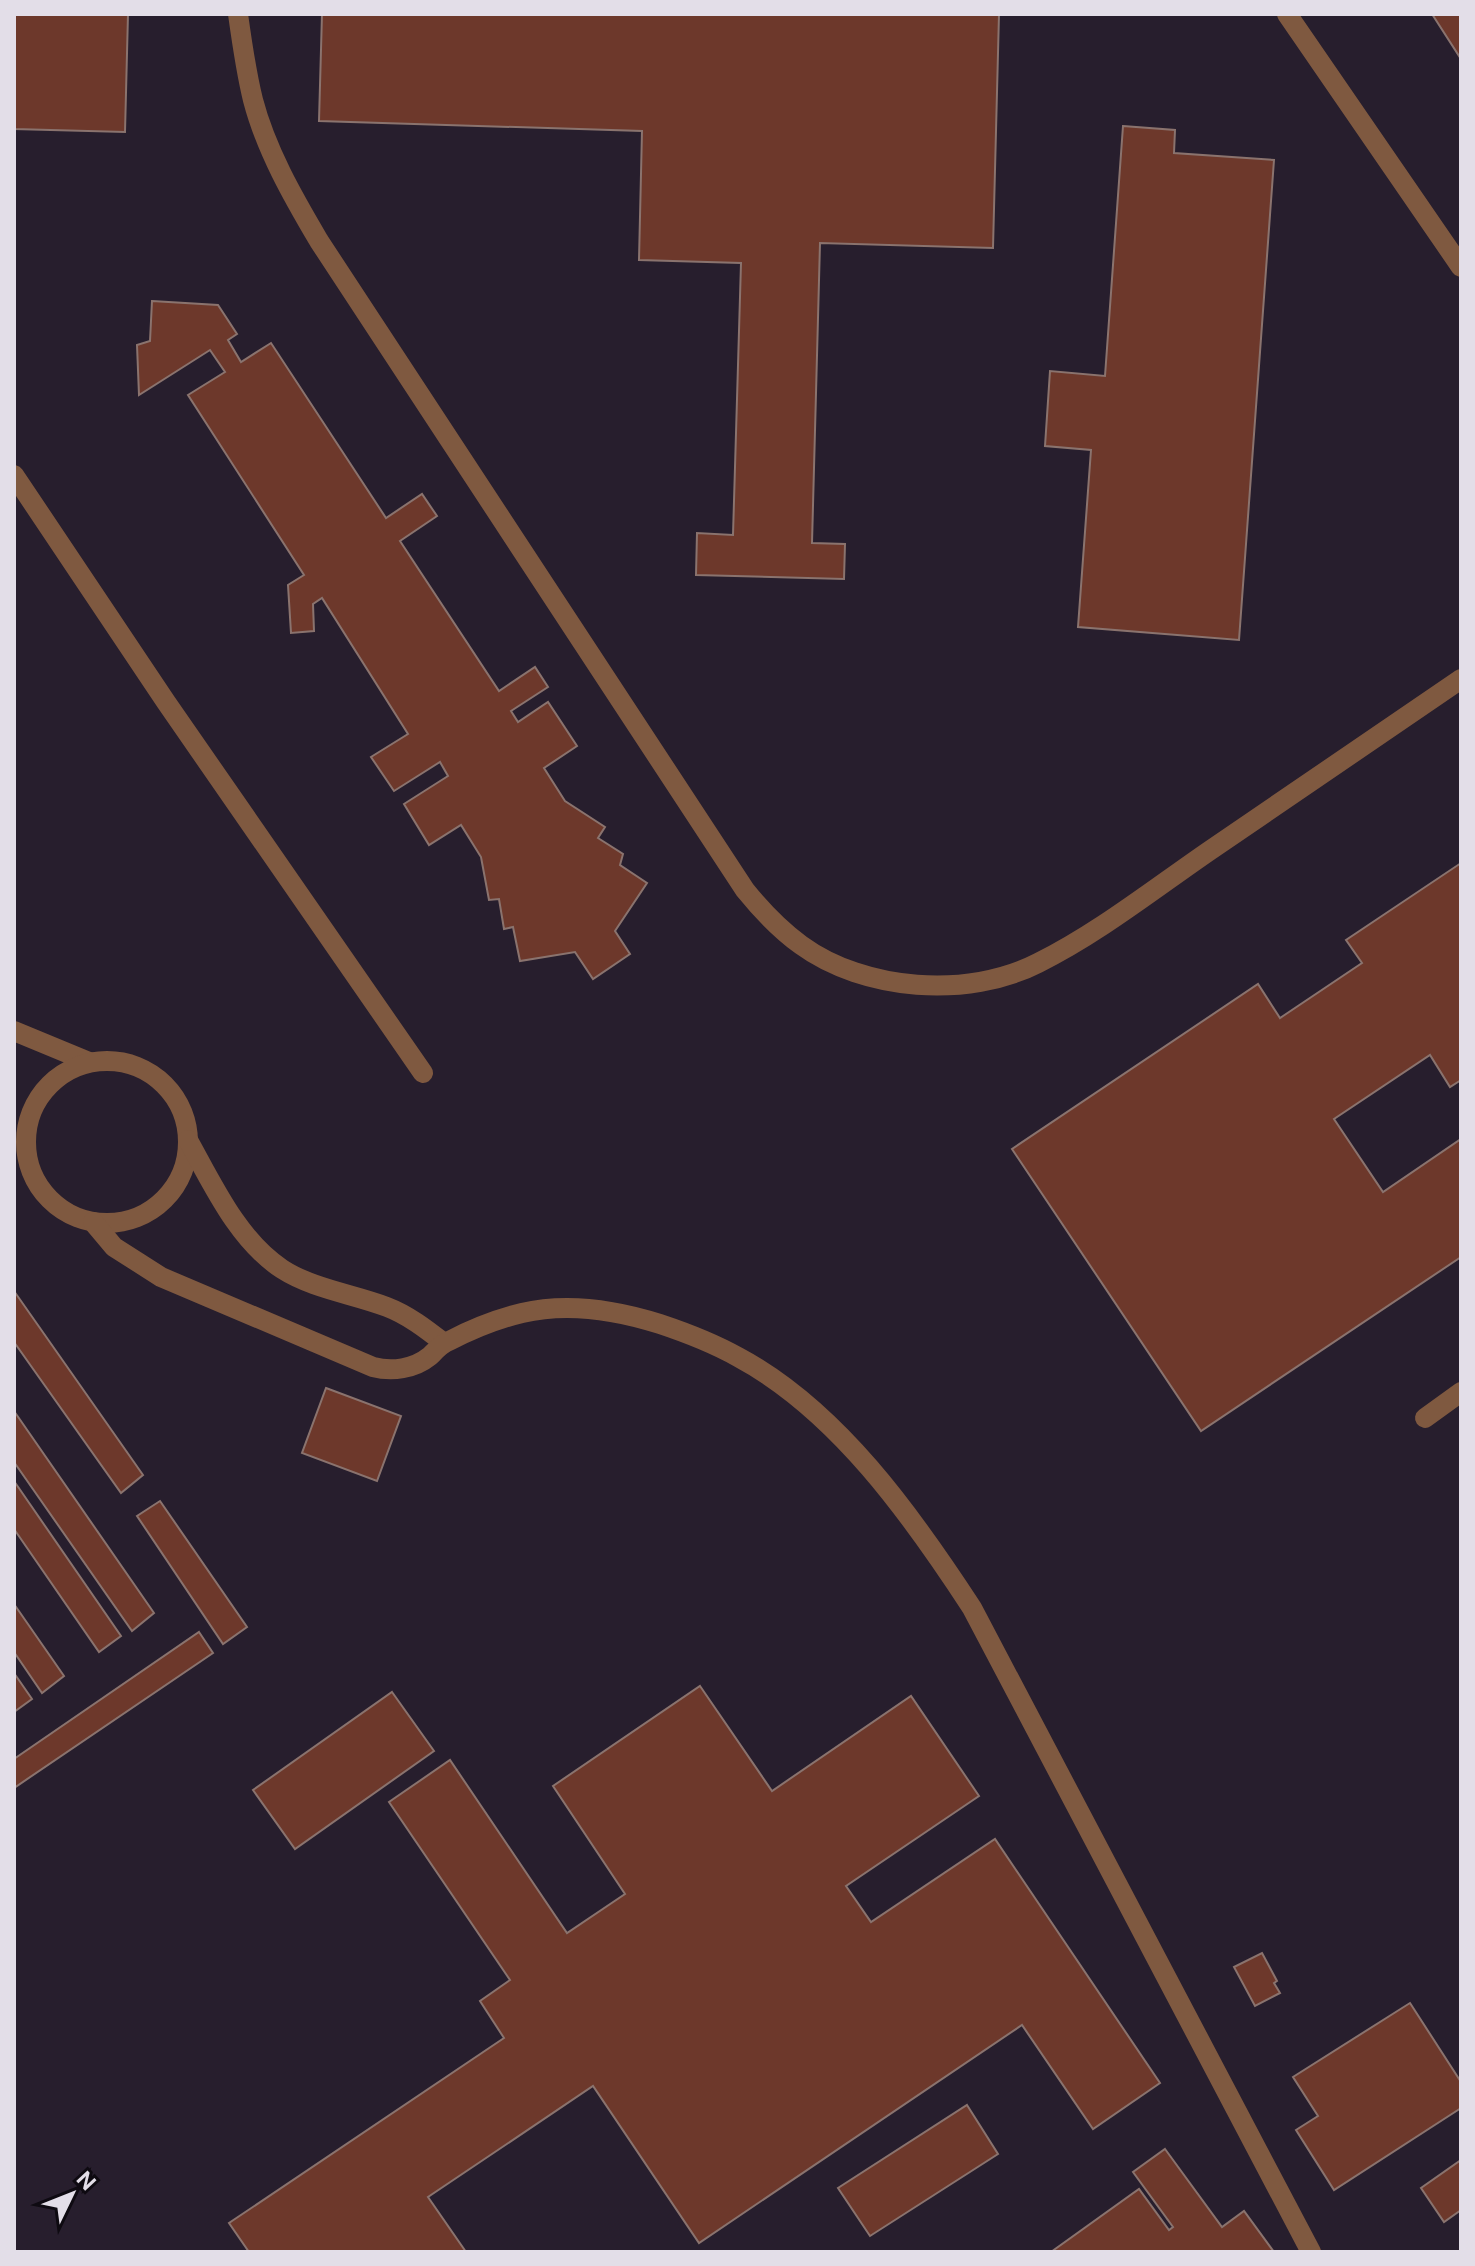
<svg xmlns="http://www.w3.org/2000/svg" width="1475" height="2266" viewBox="0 0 1475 2266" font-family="'DM Sans',sans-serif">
	<rect width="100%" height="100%" fill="#271e2d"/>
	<g fill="#6d382b" stroke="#8a736e" stroke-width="2">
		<path d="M14,14H128L125,132L14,129Z"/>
		<path d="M322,14H999L993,248L820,243L812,543L845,544L844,579L696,575L697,533L733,535L741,263L639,260L642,131L319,121Z"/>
		<path d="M1432,14H1461V59Z"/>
		<path d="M1123,126L1175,130L1174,153L1274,160L1239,640L1078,627L1091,450L1045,446L1050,371L1105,376Z"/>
		<path d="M152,301L218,305L237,334L228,340L241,362L271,343L386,518L422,494L437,516L400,541L499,691L535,667L548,687L511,711L518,722L548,702L577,746L544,768L565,801L605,827L598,838L623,854L620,865L647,883L615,931L630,954L593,979L575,952L520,961L513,927L504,929L499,899L489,900L481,857L461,825L429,845L404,804L448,776L440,762L394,791L371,757L408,734L322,598L313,604L314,631L291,633L288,585L304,575L188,395L225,372L210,350L139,395L137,345L150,341Z"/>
		<path d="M1461,863V1080L1450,1087L1430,1055L1334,1119L1383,1192L1461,1139V1257L1201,1431L1012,1149L1258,984L1280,1018L1362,963L1346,940Z"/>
		<path d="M14,1291L143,1475L121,1493L14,1342Z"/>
		<path d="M326,1388L401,1416L377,1481L302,1453Z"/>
		<path d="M14,1411L154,1613L132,1631L14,1462Z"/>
		<path d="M14,1481L121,1636L99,1652L14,1529Z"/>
		<path d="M160,1501L247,1627L223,1644L137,1516Z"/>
		<path d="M14,1604L64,1676L42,1693L14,1652Z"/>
		<path d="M199,1632L213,1653L14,1788V1759Z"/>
		<path d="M14,1673L32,1699L14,1712Z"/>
		<path d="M700,1686L772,1791L911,1696L979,1796L846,1886L871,1922L995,1839L1160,2083L1093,2129L1022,2025L699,2243L593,2086L428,2197L466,2252H249L229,2223L504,2038L480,2001L510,1980L389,1802L450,1760L567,1933L625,1894L553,1786Z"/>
		<path d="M392,1692L434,1751L295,1849L253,1790Z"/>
		<path d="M1262,1953L1277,1981L1274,1983L1280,1993L1255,2006L1234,1967Z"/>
		<path d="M1410,2003L1461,2082V2108L1334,2190L1296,2130L1318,2116L1293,2077Z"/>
		<path d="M967,2105L998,2154L870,2236L838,2188Z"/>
		<path d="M1165,2149L1222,2227L1244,2211L1274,2252H1051L1139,2189L1169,2230L1173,2227L1133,2172Z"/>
		<path d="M1461,2160V2210L1444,2222L1421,2188Z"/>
	</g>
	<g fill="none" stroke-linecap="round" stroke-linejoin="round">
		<g stroke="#7f5940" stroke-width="20">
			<path d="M238,14C242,43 246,72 253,100C266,150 293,197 319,241L745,890C762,911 779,929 801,945C864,991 968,999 1038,963C1099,933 1159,885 1215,847C1297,791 1379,735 1461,679"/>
			<path d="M1287,14L1461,267"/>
			<path d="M14,475L166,702L423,1073"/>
			<path d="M14,1031L89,1062"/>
			<circle cx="107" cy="1142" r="81"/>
			<path d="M188,1140C213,1185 238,1240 282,1269C313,1289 353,1294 387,1307C408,1315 426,1329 444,1343"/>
			<path d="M93,1222L114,1247L161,1277L373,1367C392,1372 414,1369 430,1356C436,1350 441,1344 449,1341C472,1329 497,1319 522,1313C568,1302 616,1310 660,1324C687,1333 713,1343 738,1357C837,1410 912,1516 972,1608L1311,2252"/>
			<path d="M1425,1418L1461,1392"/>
		</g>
	</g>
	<rect width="1475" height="2266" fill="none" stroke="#e3dee8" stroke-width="32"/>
	<g transform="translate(72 2194) rotate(47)" stroke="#0e0a11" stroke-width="6" paint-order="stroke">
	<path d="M0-6L14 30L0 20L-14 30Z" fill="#e3dee8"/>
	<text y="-12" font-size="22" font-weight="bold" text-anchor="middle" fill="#e3dee8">N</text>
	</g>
</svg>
